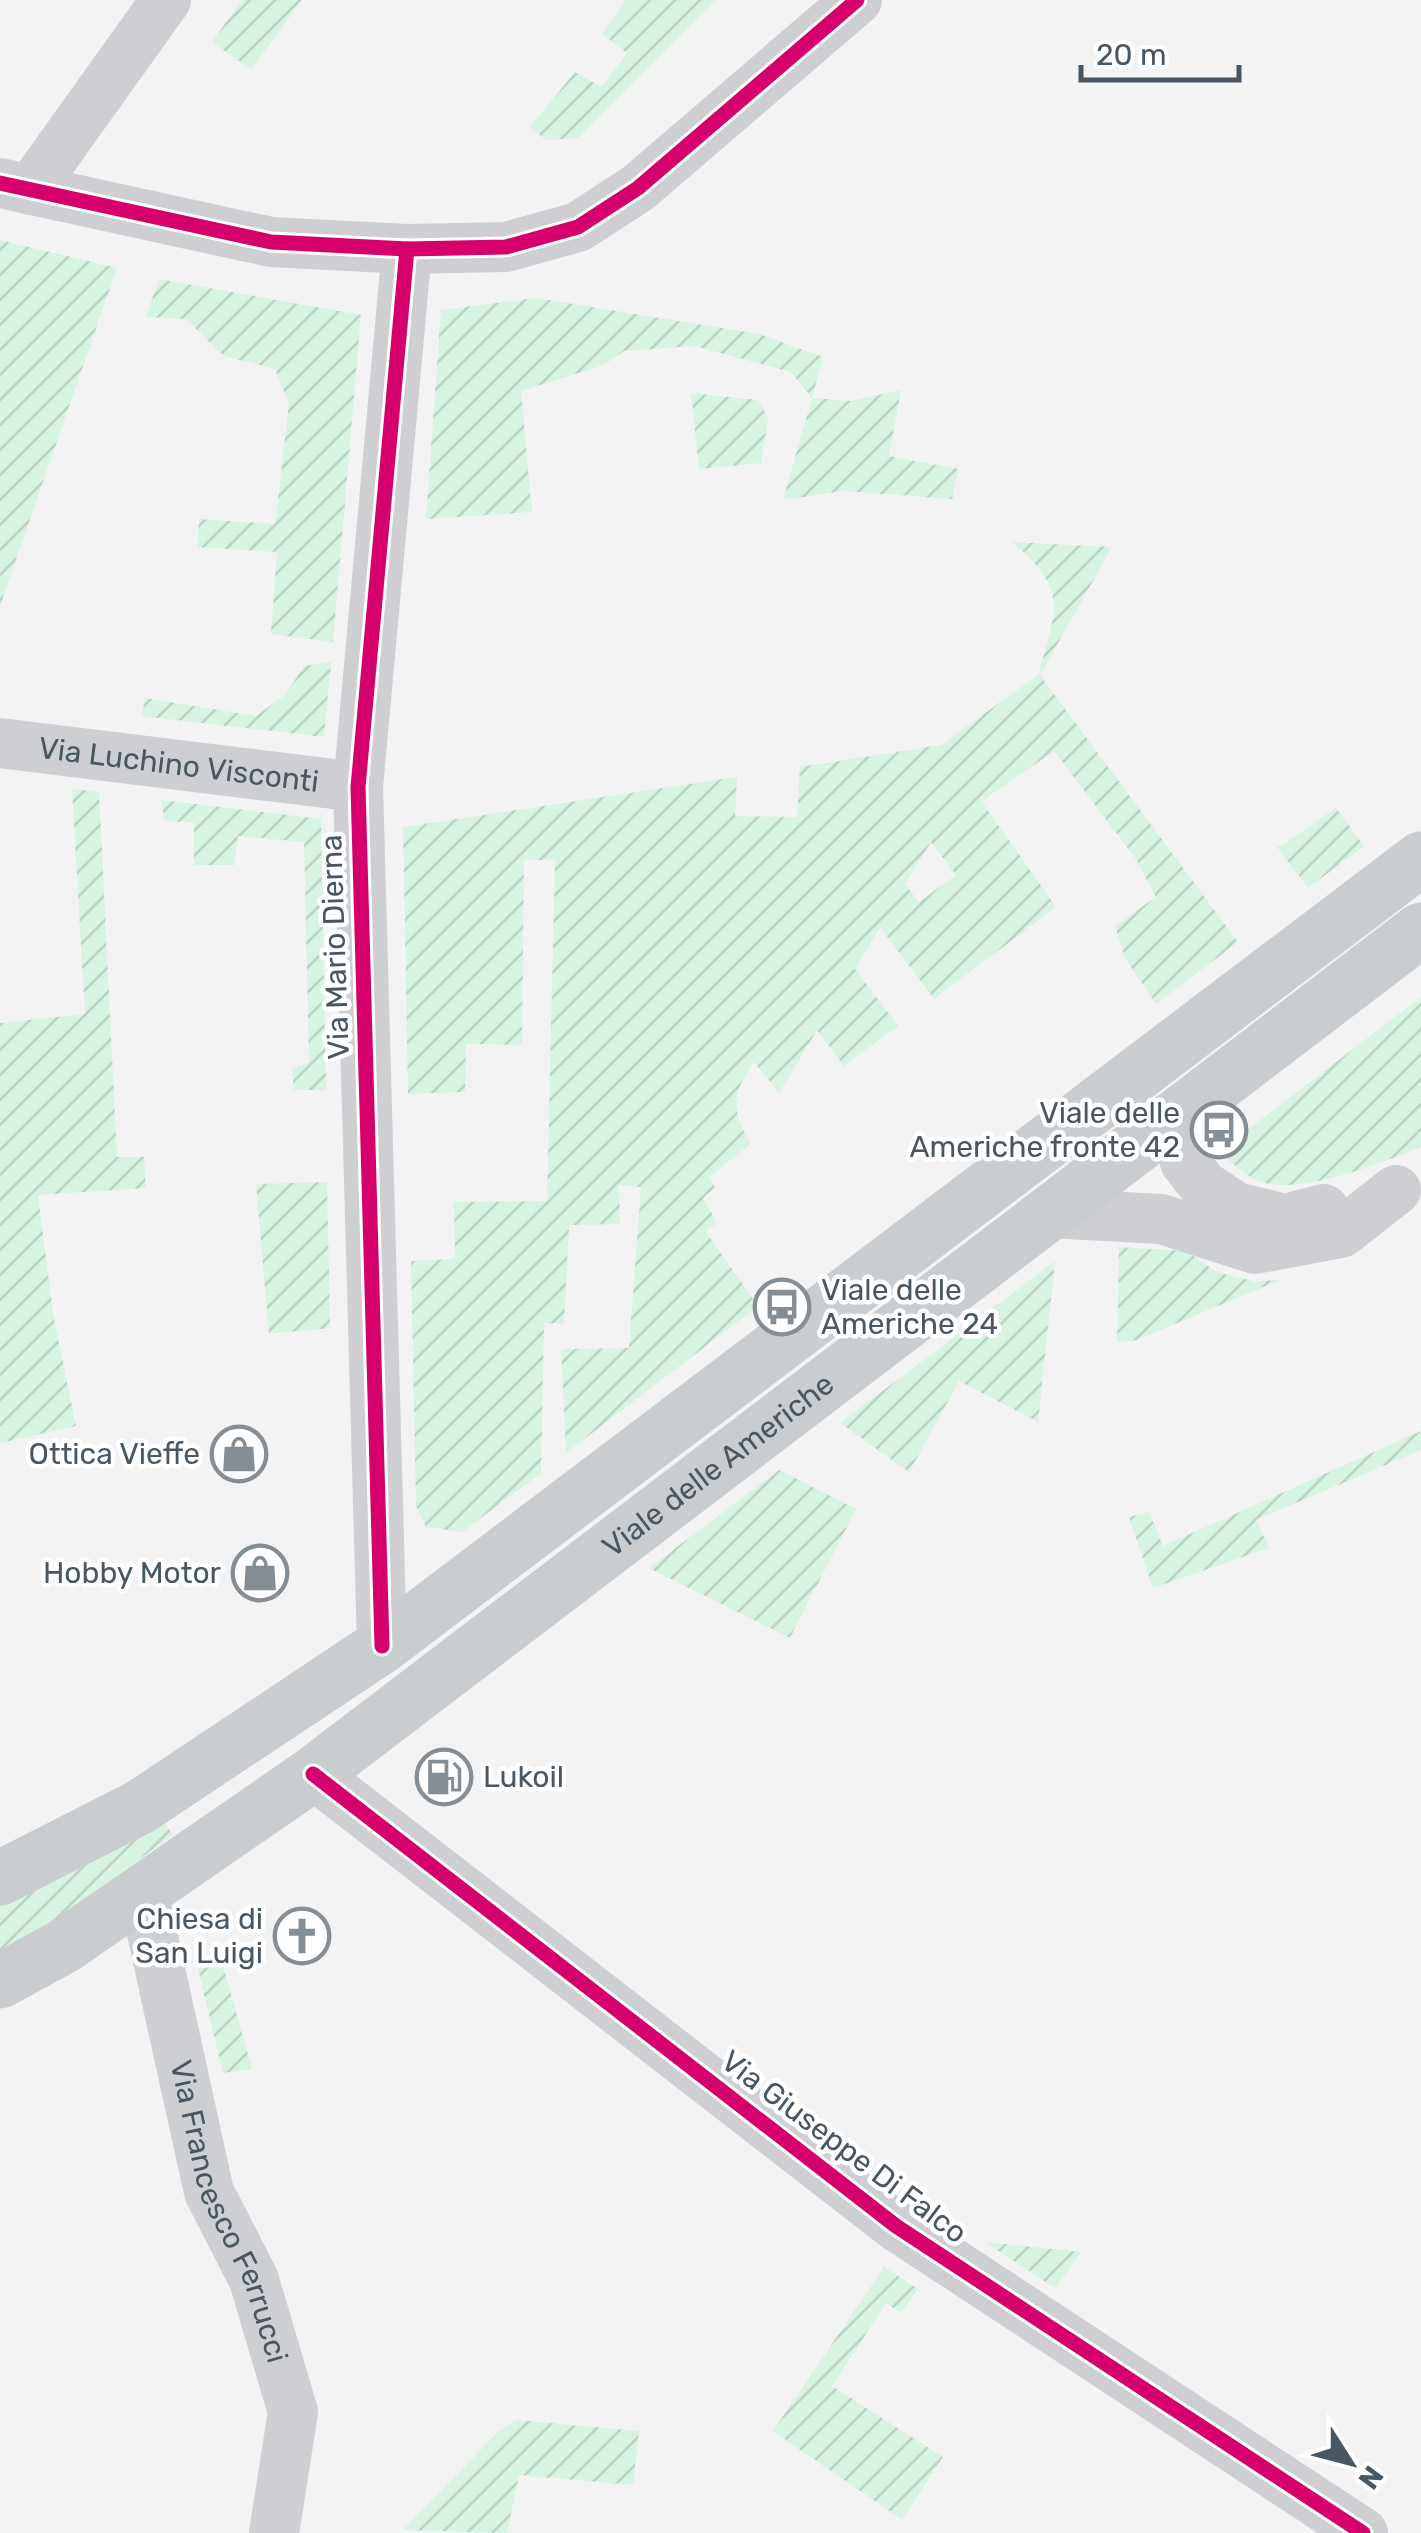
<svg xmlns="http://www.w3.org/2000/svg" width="1421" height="2533" viewBox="0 0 1421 2533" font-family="Rubik,sans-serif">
	<defs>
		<pattern id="garden-furrows" width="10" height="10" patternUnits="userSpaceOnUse" patternTransform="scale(2.5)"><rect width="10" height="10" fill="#d7f3e1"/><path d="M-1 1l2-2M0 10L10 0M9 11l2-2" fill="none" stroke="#bad2c4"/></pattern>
	</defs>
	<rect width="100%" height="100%" fill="#f4f3f3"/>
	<g fill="url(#garden-furrows)" fill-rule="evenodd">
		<path d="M242,0H302L251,69L212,42Z"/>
		<path d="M626,0H715L578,138L546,140L530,127L575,72L601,87L627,53L602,34Z"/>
		<path d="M0,240L117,268L0,606Z"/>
		<path d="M159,279L361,315L333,642L271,634L277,552L197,547L199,519L275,524L289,404L275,369L224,356L186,319L146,317Z"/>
		<path d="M536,298L759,334L823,357L812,398L851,401L901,390L889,456L959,469L952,499L843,491L783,500L812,398L791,372L695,346L624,351L604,365L521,391L532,512L426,519L441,310Z"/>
		<path d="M691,393L758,400L768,418L761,463L699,469Z"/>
		<path d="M1012,542L1112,547L1040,675L1238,942L1156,1004L1125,958L1115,926L1156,897L1136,859L1054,751L989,796L982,802L1056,907L934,999L880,927L855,969L898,1026L844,1066L817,1030L779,1093L754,1062C731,1094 731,1110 751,1144L710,1176L715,1188L703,1198L717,1222L706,1232L758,1306L566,1453L561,1349L629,1348L641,1187L619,1185L620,1224L569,1225L564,1324L544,1323L541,1473L462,1532L426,1527L416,1506L411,1261L455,1259L454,1202L547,1201L555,860H524L522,1045L466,1044L465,1092L408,1094L403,827L737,777L735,816L797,817L800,767L941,745L1039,674C1056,606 1070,592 1012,542ZM931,842L956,875L919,902L905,884Z"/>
		<path d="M331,662L324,737L142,716L145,698L256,716L285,695L304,666Z"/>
		<path d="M72,789L99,792L117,1157H144L146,1188L38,1195L53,1313L76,1426L0,1443V1023L85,1014Z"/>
		<path d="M162,800L321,819L326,1090H294L292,1068L309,1063L304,842L238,836L234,865H194V823L164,820Z"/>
		<path d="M1336,808L1364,846L1308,888L1278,848Z"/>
		<path d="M1421,997V1147C1382,1162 1297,1198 1256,1180C1243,1174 1230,1160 1219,1152Z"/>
		<path d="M327,1182L330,1328L269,1334L256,1184Z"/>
		<path d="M1119,1247L1186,1251L1217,1272L1257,1282L1282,1279L1137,1340L1117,1342Z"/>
		<path d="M1055,1261L1038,1422L959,1381L909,1472L840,1423Z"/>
		<path d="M1421,1431V1450L1256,1520L1269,1548L1153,1588L1129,1517L1149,1512L1163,1546Z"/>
		<path d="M779,1470L856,1509L790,1638L649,1568Z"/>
		<path d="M165,1823L173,1835L41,1930L0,1953V1904Z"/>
		<path d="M220,1955L252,2069L223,2073L196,1961Z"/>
		<path d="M985,2242L1081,2252L1055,2288Z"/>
		<path d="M884,2267L918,2289L901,2313L886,2303L832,2386L943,2457L902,2520L773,2431Z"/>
		<path d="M516,2420L639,2431L633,2485L519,2475L507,2533L403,2530L498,2432Z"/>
	</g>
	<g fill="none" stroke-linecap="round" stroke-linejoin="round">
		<g stroke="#cdcfd2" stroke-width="50">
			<path d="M0,183L271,242L407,249L506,247L578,227L638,188L857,0"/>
			<path d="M30,190L166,0"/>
			<path id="s1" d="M0,743L358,787"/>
			<path d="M1175,1116L1185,1162L1203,1185L1236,1207L1285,1219L1324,1209"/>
			<path d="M1048,1213L1161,1219L1255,1249L1341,1233L1396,1190"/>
			<path d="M382,1646L358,787L407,249"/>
			<path d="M313,1774L896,2226L1363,2533"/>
			<path id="s2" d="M143,1892L209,2192L254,2280L293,2412L274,2533"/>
		</g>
		<g stroke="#cacdd0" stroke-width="55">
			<path d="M0,1878L140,1807L382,1646L1421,859"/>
			<path id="s3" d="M0,1981L64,1946L313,1774L1421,930"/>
		</g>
		<g stroke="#fff" stroke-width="21">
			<g id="cycleway">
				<path d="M0,183L271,242L407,249L506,247L578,227L638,188L857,0"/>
				<path d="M382,1646L358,787L407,249"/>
				<path d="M313,1774L896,2226L1363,2533"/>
			</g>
		</g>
		<use href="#cycleway" stroke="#d6006c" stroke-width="15"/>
	</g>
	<defs>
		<g id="bus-ring" transform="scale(2.875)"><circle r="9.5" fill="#fff" stroke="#848e94" stroke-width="1.5"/><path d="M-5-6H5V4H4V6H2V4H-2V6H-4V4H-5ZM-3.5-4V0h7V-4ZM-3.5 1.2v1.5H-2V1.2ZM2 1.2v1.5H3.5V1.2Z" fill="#848e94"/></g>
		<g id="shop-ring" transform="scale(2.875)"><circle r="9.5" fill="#fff" stroke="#848e94" stroke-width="1.5"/><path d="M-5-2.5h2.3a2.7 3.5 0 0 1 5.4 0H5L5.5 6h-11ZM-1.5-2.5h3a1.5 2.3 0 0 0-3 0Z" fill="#848e94"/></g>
		<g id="fuel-ring" transform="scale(2.875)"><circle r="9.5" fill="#fff" stroke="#848e94" stroke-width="1.5"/><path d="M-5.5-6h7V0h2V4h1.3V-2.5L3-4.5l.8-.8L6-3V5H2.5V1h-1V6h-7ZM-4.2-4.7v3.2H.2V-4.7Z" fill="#848e94"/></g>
		<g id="church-ring" transform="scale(2.875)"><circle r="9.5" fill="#fff" stroke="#848e94" stroke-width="1.5"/><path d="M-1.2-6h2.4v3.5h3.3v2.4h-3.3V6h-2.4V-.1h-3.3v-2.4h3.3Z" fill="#848e94"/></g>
	</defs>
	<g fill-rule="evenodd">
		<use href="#bus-ring" x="1219" y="1130"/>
		<use href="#bus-ring" x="782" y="1307"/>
		<use href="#shop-ring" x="239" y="1454"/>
		<use href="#shop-ring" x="260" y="1573"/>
		<use href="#fuel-ring" x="444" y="1777"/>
		<use href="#church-ring" x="302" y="1936"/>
	</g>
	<g text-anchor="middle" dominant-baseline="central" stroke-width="9" stroke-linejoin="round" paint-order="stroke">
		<g font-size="30" fill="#485761" stroke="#fff">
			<text stroke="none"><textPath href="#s1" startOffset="180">Via Luchino Visconti</textPath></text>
			<text transform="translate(335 947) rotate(-92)">Via Mario Dierna</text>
			<text stroke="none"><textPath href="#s3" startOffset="885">Viale delle Americhe</textPath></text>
			<text transform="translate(844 2147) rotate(37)">Via Giuseppe Di Falco</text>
			<text stroke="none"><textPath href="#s2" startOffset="332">Via Francesco Ferrucci</textPath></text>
		</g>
		<g font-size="30" fill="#485761" stroke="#fff" text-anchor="end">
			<text x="1180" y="1113">Viale delle<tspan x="1180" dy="34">Americhe fronte 42</tspan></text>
			<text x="821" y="1290" text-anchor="start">Viale delle<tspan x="821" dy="34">Americhe 24</tspan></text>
			<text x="200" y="1454">Ottica Vieffe</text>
			<text x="221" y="1573">Hobby Motor</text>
			<text x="483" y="1777" text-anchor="start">Lukoil</text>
			<text x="263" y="1919">Chiesa di<tspan x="263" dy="34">San Luigi</tspan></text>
		</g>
	</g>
	<g transform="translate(1351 2463) rotate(126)" stroke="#ffffff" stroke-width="8" paint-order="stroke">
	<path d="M0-8L18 38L0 25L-18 38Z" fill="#485761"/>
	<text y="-15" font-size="28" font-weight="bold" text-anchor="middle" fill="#485761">N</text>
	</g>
	<path d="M1081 65v15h158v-15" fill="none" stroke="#485761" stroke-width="5"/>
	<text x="1096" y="65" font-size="30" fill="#485761" stroke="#ffffff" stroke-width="8" paint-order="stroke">20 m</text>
</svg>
